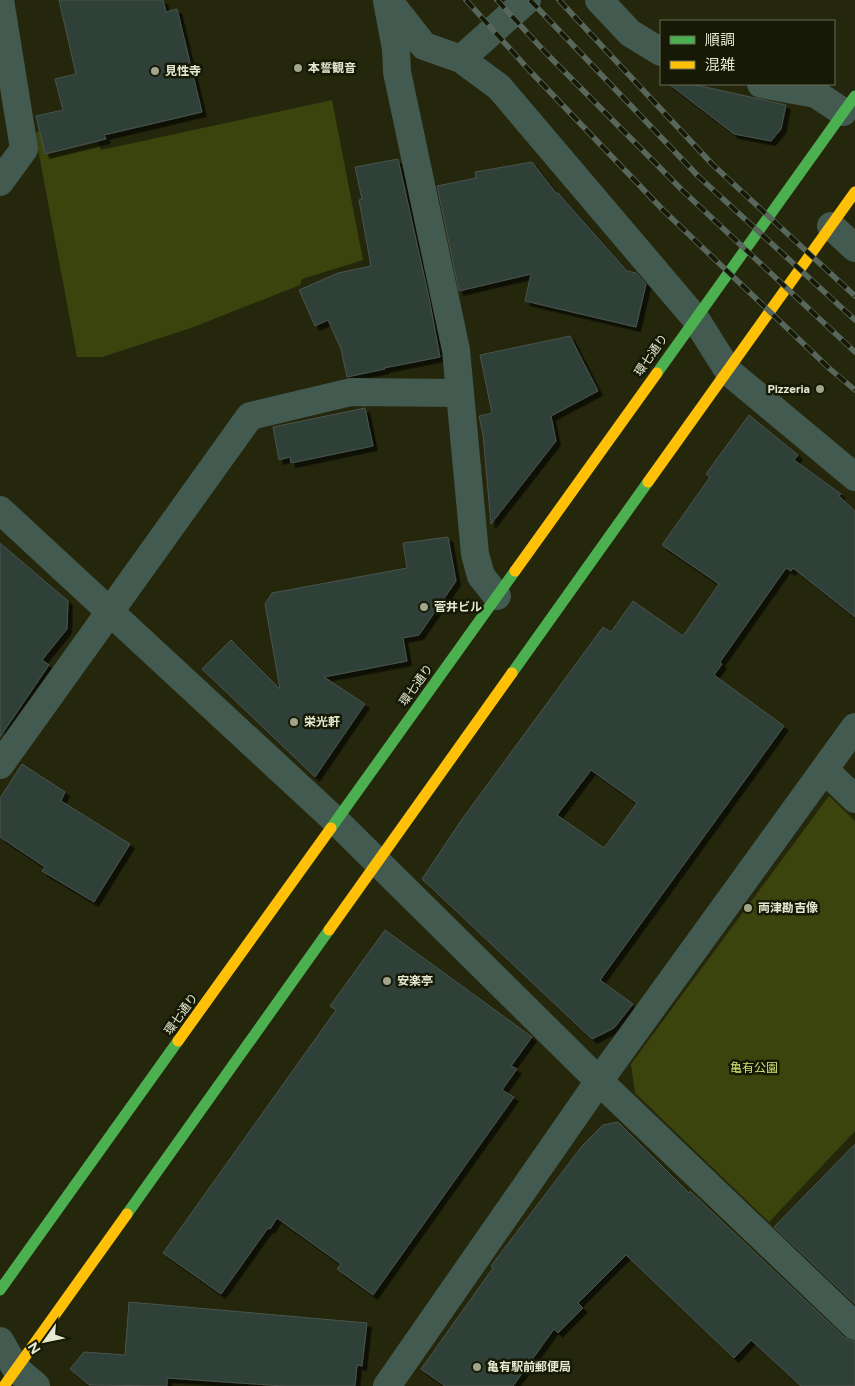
<svg xmlns="http://www.w3.org/2000/svg" width="855" height="1386" viewBox="0 0 855 1386" font-family="Figtree,'Noto Sans JP',sans-serif">
	<defs>
		<filter id="shadow"><feDropShadow dx="4.5" dy="4.5" stdDeviation="0" flood-color="#0009"/></filter>
	</defs>
	<rect width="100%" height="100%" fill="#24270c"/>
	<g fill="#3c440e">
		<path d="M332,100L363,260L302,279L300,285L191,328L102,357H77L35,133L48,126L96,136L101,150Z"/>
		<path d="M829,796L855,821V1131L769,1222L635,1093L631,1064Z"/>
	</g>
	<g fill="#2f3f39" stroke="#49544d" fill-rule="evenodd" filter="url(#shadow)">
		<path d="M59,0H163L166,12L177,9L202,112L104,135L106,139L45,154L36,116L63,110L55,79L76,74Z"/>
		<path d="M669,84H692L786,105L781,129L771,141L734,134Z"/>
		<path d="M398,159L429,298L440,357L384,368L385,369L347,377L341,349L328,320L315,326L299,290L338,273L371,266L359,200L362,199L355,167Z"/>
		<path d="M532,162L556,193H558L627,271L636,273L646,284L636,327L525,301L531,274L459,291L437,186L476,178L475,172Z"/>
		<path d="M570,336L598,391L551,416L556,441L491,524L483,435L479,416L492,413L480,355Z"/>
		<path d="M365,408L373,446L291,463L290,457L279,460L273,427Z"/>
		<path d="M749,415L798,455L794,460L841,494L839,496L855,511V617L793,568L791,571L786,568L720,662L722,664L714,675L784,726L600,980L633,1004L614,1028L592,1039L422,879L460,822L603,627L611,632L633,601L683,636L719,584L662,545L710,477L706,474ZM591,770L637,803L604,848L557,815Z"/>
		<path d="M448,537L456,581L419,635L403,638L407,661L324,677L365,704L315,777L202,669L231,640L280,689L265,604L272,593L407,568L403,543Z"/>
		<path d="M0,543L68,601L67,629L42,660L49,665L0,737Z"/>
		<path d="M22,764L65,792L61,801L130,844L94,902L42,871L45,867L0,837V798Z"/>
		<path d="M385,930L532,1037L511,1066L517,1069L502,1090L514,1097L373,1295L337,1269L341,1264L277,1218L270,1229L268,1228L221,1294L163,1253L336,1010L330,1006Z"/>
		<path d="M618,1122L689,1193L690,1191L844,1337L851,1341H855V1386H801L751,1340L734,1358L626,1255L578,1303L583,1308L558,1333L554,1329L513,1386H445L421,1369L493,1268L491,1266L582,1146L603,1125Z"/>
		<path d="M855,1144V1304L774,1227Z"/>
		<path d="M129,1302L367,1323L362,1366L357,1365L355,1386H283L167,1378V1386L89,1385L70,1369L84,1352L125,1355Z"/>
	</g>
	<g fill="none" stroke-linecap="round" stroke-linejoin="round">
		<g stroke="#435a51" stroke-width="28">
			<path d="M0,0L24,149L0,182"/>
			<path d="M388,0L424,46L461,59L499,87L695,318L729,372L855,477"/>
			<path d="M599,0L630,33L661,52"/>
			<path d="M387,1L396,49L397,72L456,350L475,554L481,576L497,596"/>
			<path d="M461,59L527,0"/>
			<path d="M761,84L816,94L843,112"/>
			<path d="M831,226L855,248"/>
			<path d="M0,510L336,821L599,1081L855,1326"/>
			<path d="M0,765L250,416L351,392L460,393"/>
			<path d="M825,770L855,799"/>
			<path d="M0,1341L16,1369L36,1386"/>
			<path d="M387,1386L599,1081L855,727"/>
		</g>
		<g stroke="#4caf50" stroke-width="11">
			<path d="M657,373L855,96"/>
			<path d="M512,673L648,482"/>
			<path d="M331,828L515,571"/>
			<path d="M127,1214L329,930"/>
			<path d="M0,1290L178,1041"/>
		</g>
		<g stroke="#ffc107" stroke-width="11">
			<path d="M648,482L855,192"/>
			<path d="M515,571L657,373"/>
			<path d="M329,930L512,673"/>
			<path d="M178,1041L331,828"/>
			<path d="M4,1386L127,1214"/>
		</g>
		<g stroke="#58675b" stroke-width="5.5">
			<g id="rail">
				<path d="M466,0L529,70L663,210L830,369L855,390"/>
				<path d="M497,0L545,52L682,190L855,352"/>
				<path d="M530,0L698,176L855,320"/>
				<path d="M559,0L713,165L855,296"/>
			</g>
		</g>
		<use href="#rail" stroke="#161905" stroke-width="4" stroke-dasharray="11" stroke-linecap="butt"/>
	</g>
	<g fill="#a1a68b" stroke="#161905" stroke-width="2">
		<circle cx="298" cy="68" r="5"/>
		<circle cx="155" cy="71" r="5"/>
		<circle cx="820" cy="389" r="5"/>
		<circle cx="424" cy="607" r="5"/>
		<circle cx="294" cy="722" r="5"/>
		<circle cx="748" cy="908" r="5"/>
		<circle cx="387" cy="981" r="5"/>
		<circle cx="477" cy="1367" r="5"/>
	</g>
	<g text-anchor="middle" dominant-baseline="central" stroke-width="5" stroke-linejoin="round" paint-order="stroke">
		<g font-size="12" font-weight="bold" fill="#e4ead0" stroke="#161905" text-anchor="start">
			<text x="308" y="68">本誓観音</text>
			<text x="165" y="71">見性寺</text>
			<text x="810" y="389" text-anchor="end">Pizzeria</text>
			<text x="434" y="607">菅井ビル</text>
			<text x="304" y="722">栄光軒</text>
			<text x="758" y="908">両津勘吉像</text>
			<text x="397" y="981">安楽亭</text>
			<text x="487" y="1367">亀有駅前郵便局</text>
		</g>
		<g font-size="12" fill="#e4ead0" stroke="#161905">
			<text transform="translate(651 355) rotate(-55)">環七通り</text>
			<text transform="translate(416 685) rotate(-54)">環七通り</text>
			<text transform="translate(181 1014) rotate(-54)">環七通り</text>
		</g>
		<g font-size="12" fill="#cfe370" stroke="#161905">
			<text x="754" y="1068">亀有公園</text>
		</g>
	</g>
	<rect x="660" y="20" width="175" height="65" fill="#161905" stroke="#686d56"/>
	<rect x="670" y="36" width="25" height="8" fill="#4caf50" stroke="#686d56"/>
	<text x="705" y="45" font-size="15" fill="#e4ead0">順調</text>
	<rect x="670" y="61" width="25" height="8" fill="#ffc107" stroke="#686d56"/>
	<text x="705" y="70" font-size="15" fill="#e4ead0">混雑</text>
	<g transform="translate(45 1341) rotate(237)" stroke="#161905" stroke-width="4" paint-order="stroke">
	<path d="M0-4L9 19L0 12L-9 19Z" fill="#e4ead0"/>
	<text y="-8" font-size="14" font-weight="bold" text-anchor="middle" fill="#e4ead0">N</text>
	</g>
</svg>
